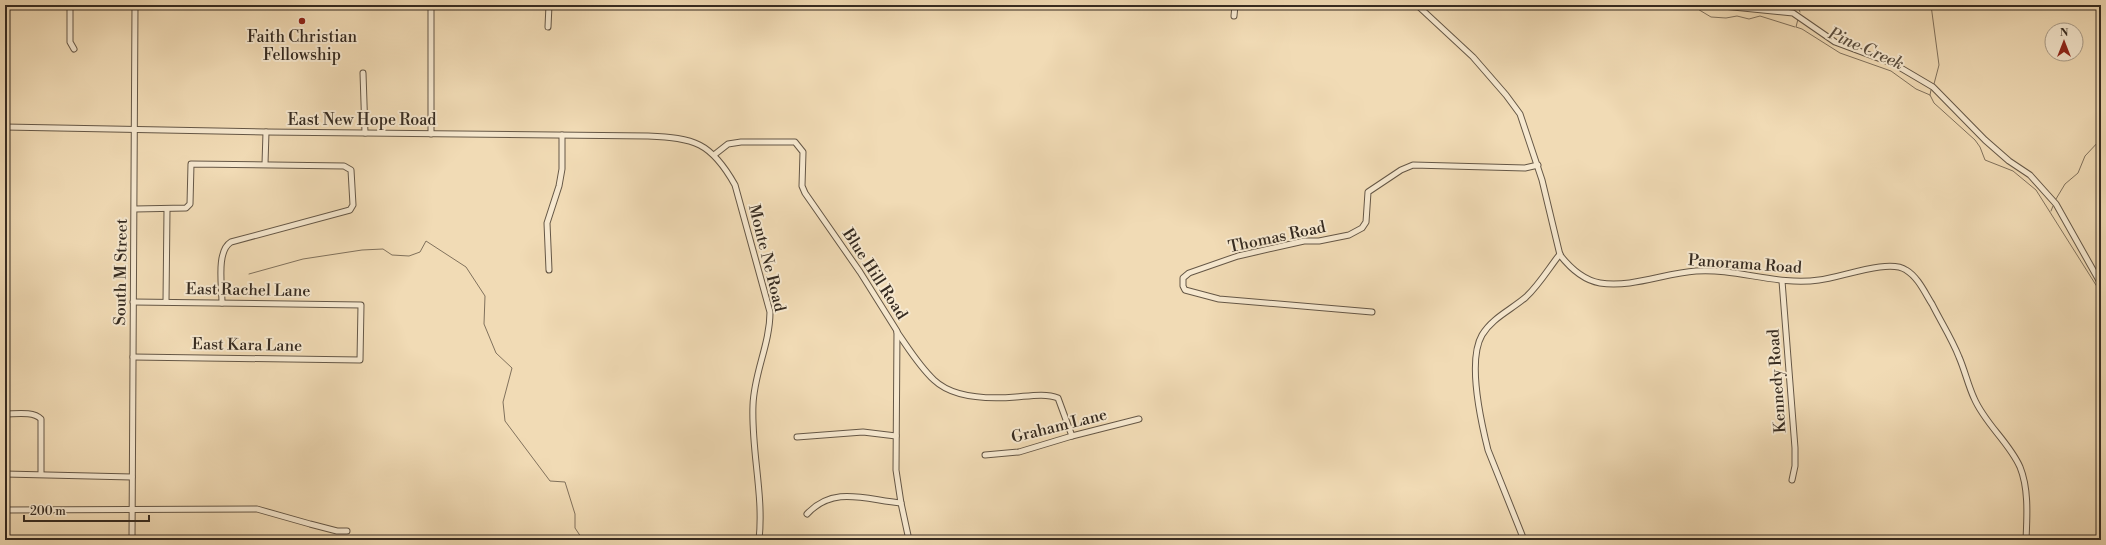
<svg xmlns="http://www.w3.org/2000/svg" width="2106" height="545" viewBox="0 0 2106 545" font-family="'Libre Bodoni',serif">
	<rect width="100%" height="100%" fill="#f1dbb5"/>
	<filter id="stains"><feTurbulence type="fractalNoise" baseFrequency=".005" numOctaves="4"/><feColorMatrix values="0 0 0 0 .2 0 0 0 0 .09 0 0 0 0 .02 0 0 0 .5 -.17"/></filter>
	<radialGradient id="worn" r=".72"><stop offset=".6" stop-color="#630" stop-opacity="0"/><stop offset="1" stop-color="#630" stop-opacity=".3"/></radialGradient>
	<g fill="none" stroke-linecap="round" stroke-linejoin="round">
		<g stroke="#80715c" stroke-width="1">
			<path d="M1691,5L1711,17L1726,18L1737,16L1749,19L1760,16L1795,27"/>
			<path d="M1797,5L1800,12"/>
			<path d="M1931,5L1939,65L1934,84"/>
			<path d="M1798,19L1796,27L1802,29L1840,53L1891,71L1916,89L1930,95L1934,103L1975,140L1980,147L1985,160L2013,171L2036,190L2101,293"/>
			<path d="M1930,95L1931,90"/>
			<path d="M2056,199L2065,184L2078,173L2085,156L2101,139"/>
			<path d="M2051,211L2053,206"/>
			<path d="M249,274L303,259L362,250L383,249L392,255L409,256L420,252L426,241L466,267L485,296L484,324L496,353L512,368L503,402L505,421L550,481L565,482L575,514V528L581,537L586,540"/>
		</g>
		<g stroke="#655746" stroke-width="7">
			<g id="minor">
				<path d="M70,5V42L74,49"/>
				<path d="M431,5V134"/>
				<path d="M1417,5L1473,57L1506,95L1520,114L1542,180L1560,255C1571,269 1583,280 1600,283C1632,288 1665,273 1696,271C1737,268 1777,286 1819,280C1840,278 1889,258 1906,270C1918,277 1925,293 1932,304C1941,322 1952,339 1959,357C1965,371 1968,385 1974,398C1985,424 2009,442 2020,467C2029,489 2027,517 2026,540"/>
				<path d="M1713,5L1793,13L1835,42L1894,64L1933,87L1985,140L2009,161L2030,175L2056,204L2101,284"/>
				<path d="M1234,16L1235,5"/>
				<path d="M548,27L549,5"/>
				<path d="M363,73L365,133"/>
				<path d="M5,127L266,132L648,136C694,138 711,142 735,185L770,312C770,344 754,373 753,405C751,450 764,495 759,540"/>
				<path d="M714,155L728,144L741,142H795L803,152L802,186L805,193L860,272L897,331L896,470L901,503L909,540"/>
				<path d="M265,164L266,132"/>
				<path d="M135,209L186,208L190,204L191,164L344,166L351,170L353,205L350,210L231,242C216,251 222,286 222,303"/>
				<path d="M549,270L547,223L559,186L562,169V135"/>
				<path d="M1782,281L1795,448V466L1792,480"/>
				<path d="M166,302L167,210"/>
				<path d="M1372,312L1219,299L1185,290L1183,286V278L1189,273L1238,256L1304,241H1319L1349,235L1362,228L1366,222L1368,192L1401,170L1413,165L1525,168L1538,165"/>
				<path d="M897,332C909,349 919,366 934,380C954,399 991,399 1016,397C1029,396 1046,393 1058,398L1072,436"/>
				<path d="M133,357L360,360L361,305L133,302"/>
				<path d="M5,414C16,414 33,411 41,419V474"/>
				<path d="M797,437L863,432L896,436"/>
				<path d="M985,455L1019,452L1072,436L1139,419"/>
				<path d="M5,474L132,477"/>
				<path d="M5,510L257,509L310,524L337,531H347"/>
				<path d="M807,514C834,485 866,500 901,503"/>
				<path d="M132,540L135,5"/>
				<path d="M1524,540L1488,450C1481,422 1467,361 1482,335C1492,318 1511,310 1526,297C1539,285 1549,268 1560,254"/>
			</g>
		</g>
		<use href="#minor" stroke="#f6e8cf" stroke-width="5"/>
	</g>
	<circle fill="#8f2418" stroke="#f6e8cf" stroke-width="1.5" cx="302" cy="21" r="4"/>
	<g text-anchor="middle" dominant-baseline="central" stroke-width="4" stroke-linejoin="round" paint-order="stroke">
		<g font-size="16" fill="#362b21" stroke="#f6e8cf">
			<text x="302" y="37">Faith Christian<tspan x="302" dy="18">Fellowship</tspan></text>
		</g>
		<g font-size="16" fill="#362b21" stroke="#f6e8cf">
			<text x="362" y="120">East New Hope Road</text>
			<text transform="translate(1277 237) rotate(-12)">Thomas Road</text>
			<text transform="translate(767 258) rotate(76)">Monte Ne Road</text>
			<text transform="translate(1745 264) rotate(4)">Panorama Road</text>
			<text transform="translate(121 272) rotate(-89)">South M Street</text>
			<text transform="translate(875 274) rotate(57)">Blue Hill Road</text>
			<text transform="translate(248 290) rotate(1)">East Rachel Lane</text>
			<text transform="translate(247 345) rotate(1)">East Kara Lane</text>
			<text transform="translate(1777 381) rotate(-94)">Kennedy Road</text>
			<text transform="translate(1059 426) rotate(-14)">Graham Lane</text>
		</g>
		<g font-size="17" font-style="italic" fill="#5b4e3e" stroke="#f6e8cf">
			<text transform="translate(1866 49) rotate(24)">Pine Creek</text>
		</g>
	</g>
	<rect width="2106" height="545" fill="none" stroke="#f1dbb5" stroke-width="20"/>
	<rect x="6" y="6" width="2094" height="533" fill="none" stroke="#362b21" stroke-width="2"/>
	<rect x="10" y="10" width="2086" height="525" fill="none" stroke="#362b21"/>
	<g transform="translate(2064 42)"><circle r="19" fill="#f6e8cf" stroke="#a99c89"/>
	<path d="M0-3L7 15L0 10L-7 15Z" fill="#8f2418"/>
	<text y="-6" font-size="11" font-weight="bold" text-anchor="middle" fill="#362b21">N</text>
	</g>
	<path d="M24 515v6h125v-6" fill="none" stroke="#362b21" stroke-width="2"/>
	<text x="30" y="515" font-size="12" fill="#362b21" stroke="#f6e8cf" stroke-width="3" paint-order="stroke">200 m</text>
	<rect width="100%" height="100%" filter="url(#stains)"/>
	<rect width="100%" height="100%" fill="url(#worn)"/>
</svg>
